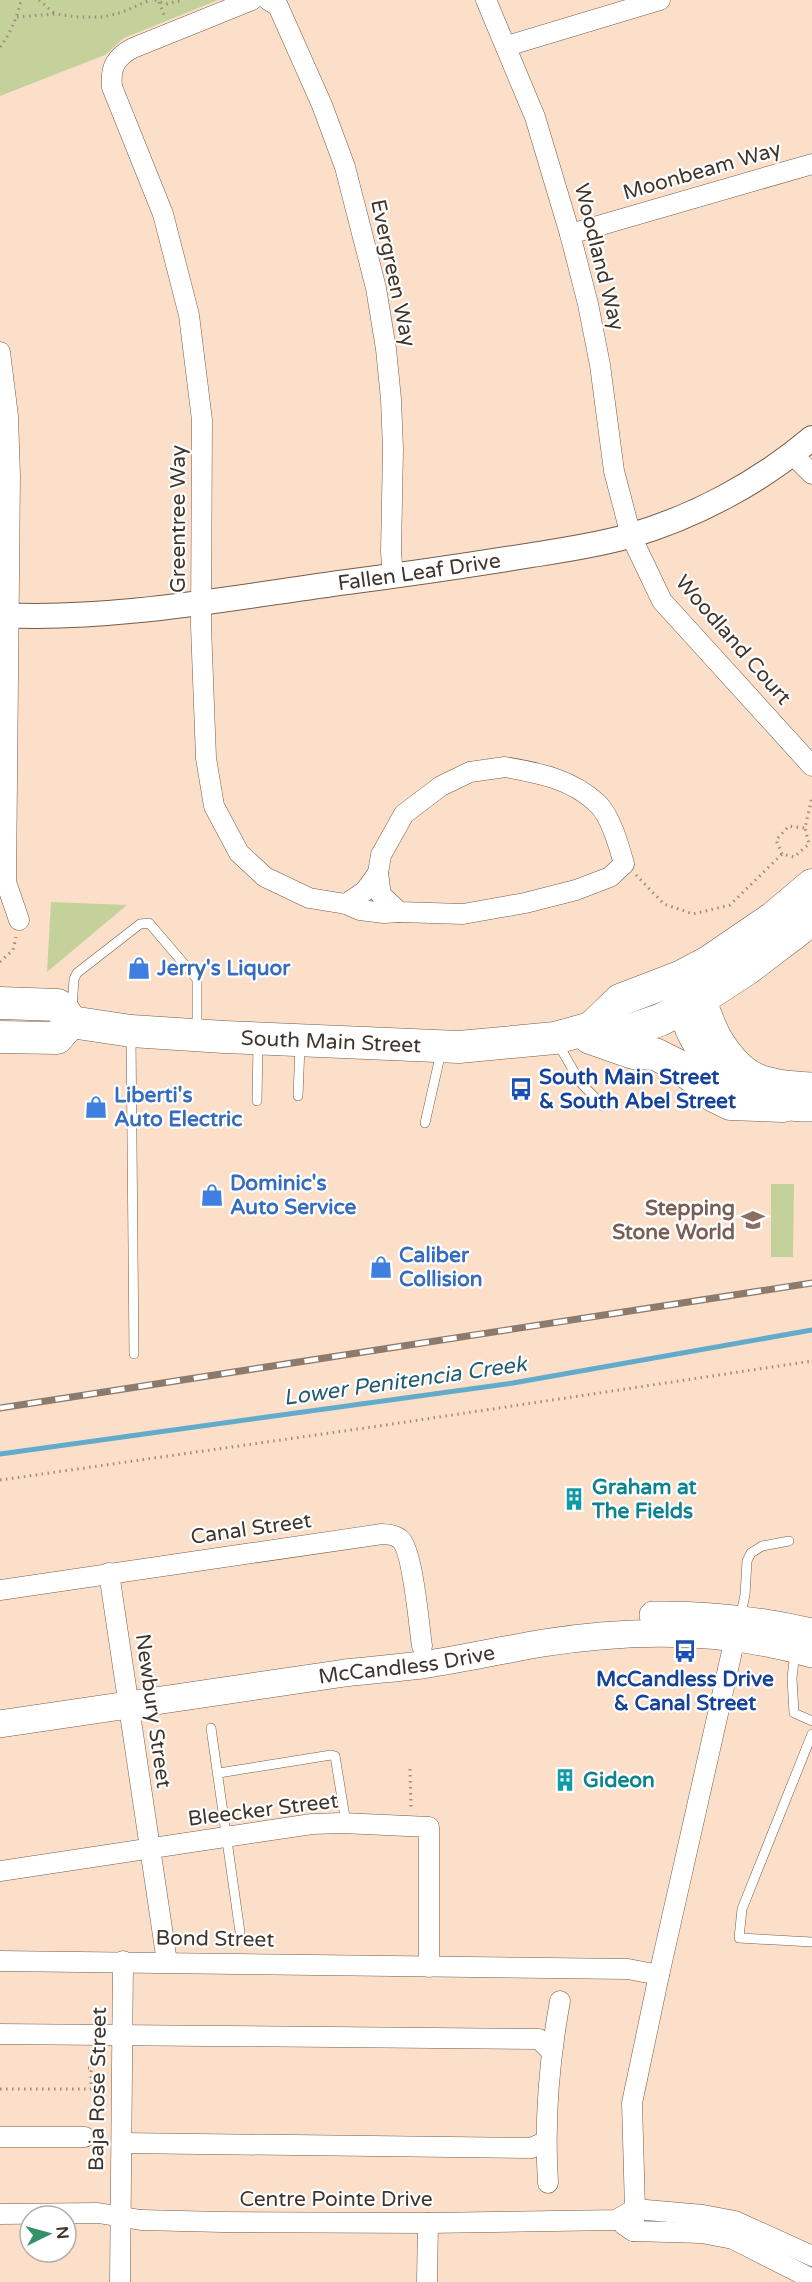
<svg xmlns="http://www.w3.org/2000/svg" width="812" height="2282" viewBox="0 0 812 2282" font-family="'Varela Round',sans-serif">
	<rect width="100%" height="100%" fill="#fbdfc9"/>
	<g fill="#c4d19a">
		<path d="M0,0H218L124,38L105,55L0,96Z"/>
		<path d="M51,902L127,905L47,972Z"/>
		<path d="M771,1184H794L793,1257H771Z"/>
	</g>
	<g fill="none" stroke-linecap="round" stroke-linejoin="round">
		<path stroke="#62abcb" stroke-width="5" d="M0,1454L513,1383L812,1330"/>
		<g stroke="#745c49" stroke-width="10">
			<g id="service">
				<path d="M72,1008L74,979L77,973L140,924L149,923L197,979V1029"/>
				<path d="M131,1036L134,1354"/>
				<path d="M557,1042L580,1082L603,1106"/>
				<path d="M298,1096L300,1046"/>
				<path d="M257,1101L258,1044"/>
				<path d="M425,1123L441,1052"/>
				<path d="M740,1618L745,1595L747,1561L751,1553L762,1546L789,1541"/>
				<path d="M795,1652L792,1678L794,1713L812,1721"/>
				<path d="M211,1728L240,1932"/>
				<path d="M812,1734L742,1909L739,1938L812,1942"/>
				<path d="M219,1773L331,1755L335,1756L346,1823"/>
			</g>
		</g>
		<g stroke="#745c49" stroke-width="21">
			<g id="minor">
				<path d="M252,0L133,48C116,57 110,67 112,87L163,214L189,315L202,420L201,626L206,758L214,806L239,853L265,877L309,898L346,904L360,910L384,913L399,912"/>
				<path d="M268,0L278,6L322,105L345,167L376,288L386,349L391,399L393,449L391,552L393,576"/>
				<path d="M486,0L535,117L570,234L588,304L600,365L614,471L631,536L662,601L812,766"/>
				<path d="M507,46L660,0"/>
				<path d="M570,234L812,164"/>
				<path d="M0,352L8,416L10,476L6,882L19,920"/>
				<path d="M792,454L812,474"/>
				<path d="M505,767C539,773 572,779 598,804C611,817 619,846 624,864L610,877L576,890L525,903L463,914L399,912L381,895L378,873L381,855L404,814L441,786L470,772Z"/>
				<path d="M346,904L365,891L378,873"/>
				<path d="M109,1573L167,1962"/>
				<path d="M0,1590L382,1534C389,1534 395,1535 400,1539C413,1550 419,1626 422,1646"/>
				<path d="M0,1871L312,1824L342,1823L429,1827V1967"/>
				<path d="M0,1961L628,1969L659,1975L632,2103L635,2209L633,2231"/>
				<path d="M659,1975L735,1638"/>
				<path d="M0,2034L539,2039L551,2051"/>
				<path d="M0,2137H85"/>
				<path d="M122,2143L531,2148L545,2142"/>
				<path d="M548,2183C544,2121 549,2061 560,2001"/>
				<path d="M0,2214L98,2213L141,2220L222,2222L428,2223L616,2220L635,2209L703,2215L735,2221L812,2256"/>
				<path d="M624,2225L633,2231L702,2233L733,2239L812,2279"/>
				<path d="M120,2282L123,1961"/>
				<path d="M427,2282L428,2223"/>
			</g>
		</g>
		<g stroke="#745c49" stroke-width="26">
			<g id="tertiary">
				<path id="s1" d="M0,615C113,621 235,597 347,582C409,574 470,565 532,555C564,550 598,545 629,536C695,517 760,482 812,438"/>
			</g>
		</g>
		<g stroke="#745c49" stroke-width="28">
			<g id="secondary">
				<path d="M687,985C691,989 696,993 700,998C708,1010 711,1025 718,1037C744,1081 764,1083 812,1086"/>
				<path d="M680,987C681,995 680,1003 682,1010C695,1058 735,1098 784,1106C793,1108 803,1108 812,1108"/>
				<path d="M653,1615C707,1614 759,1620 812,1632"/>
				<path id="s2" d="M0,1724C115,1707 230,1690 345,1673C371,1670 397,1668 422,1665C463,1659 502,1650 543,1643C631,1629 725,1628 812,1654"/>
			</g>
		</g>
		<g stroke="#745c49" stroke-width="33">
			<g id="primary">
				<path d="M0,1003L58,1005L62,1008L71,1022"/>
				<path id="s3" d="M71,1022L131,1031L224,1037L459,1047L555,1038L591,1028L628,1031L660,1020L701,999L747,969L797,931L812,918"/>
				<path d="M591,1028L620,1000L680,977L710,961L773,918L812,885"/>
				<path d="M0,1037L57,1038L71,1022"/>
				<path d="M590,1038L633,1053L655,1054L675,1064L696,1079L714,1096L730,1104L783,1106"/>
			</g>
		</g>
		<g stroke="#9f8c7c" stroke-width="3" stroke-dasharray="1.5 4.5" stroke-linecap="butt">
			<path d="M39,0L55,14"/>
			<path d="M155,0L166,4L183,0"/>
			<path d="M159,2L165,18"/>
			<path d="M17,17L55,14L79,17H103L120,13L150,0"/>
			<path d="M0,47C11,32 17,18 21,0"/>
			<path d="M782,854L776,840L789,826L805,828"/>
			<path d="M636,875L664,904L693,914L730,905L782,854L794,857L809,844L805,828L812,797"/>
			<path d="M0,962L13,950L16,937"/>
			<path d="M0,1480L379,1426L812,1361"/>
			<path d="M410,1769L411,1808"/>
			<path d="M0,2089H91V2068H88"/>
		</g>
		<use href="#service" stroke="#fff" stroke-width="9"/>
		<use href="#minor" stroke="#fff" stroke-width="20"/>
		<use href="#tertiary" stroke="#fff" stroke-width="24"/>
		<use href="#secondary" stroke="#fff" stroke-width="27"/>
		<use href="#primary" stroke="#fff" stroke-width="32"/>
		<g stroke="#8c7a6c" stroke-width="7">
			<path id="rail" d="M0,1408L812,1283"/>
		</g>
		<use href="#rail" stroke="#fff" stroke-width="4.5" stroke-dasharray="14" stroke-linecap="butt"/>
	</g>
	<defs>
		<g id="shop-bare" transform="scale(1.8)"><path d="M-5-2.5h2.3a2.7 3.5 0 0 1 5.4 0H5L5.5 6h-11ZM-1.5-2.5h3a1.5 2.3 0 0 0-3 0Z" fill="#3f7fe0" stroke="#fff" stroke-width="2.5" paint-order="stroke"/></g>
		<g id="bus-bare" transform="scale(1.8)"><path d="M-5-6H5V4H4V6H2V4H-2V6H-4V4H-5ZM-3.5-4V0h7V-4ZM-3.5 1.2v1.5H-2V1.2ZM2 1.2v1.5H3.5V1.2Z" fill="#1a4fb4" stroke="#fff" stroke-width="2.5" paint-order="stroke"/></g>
		<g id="school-bare" transform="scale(1.8)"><path d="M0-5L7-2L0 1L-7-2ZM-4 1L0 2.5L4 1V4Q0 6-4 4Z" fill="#8d6e63" stroke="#fff" stroke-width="2.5" paint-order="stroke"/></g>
		<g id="building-bare" transform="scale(1.8)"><path d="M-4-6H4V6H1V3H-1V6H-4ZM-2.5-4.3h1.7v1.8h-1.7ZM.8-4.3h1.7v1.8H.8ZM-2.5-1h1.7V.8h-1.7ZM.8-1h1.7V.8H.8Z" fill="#0f9aa8" stroke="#fff" stroke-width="2.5" paint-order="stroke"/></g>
	</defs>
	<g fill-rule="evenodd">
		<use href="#shop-bare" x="139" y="968"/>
		<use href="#bus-bare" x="521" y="1089"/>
		<use href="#shop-bare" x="96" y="1107"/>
		<use href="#shop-bare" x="212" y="1195"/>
		<use href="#school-bare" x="753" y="1220"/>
		<use href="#shop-bare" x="381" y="1267"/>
		<use href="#building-bare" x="574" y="1499"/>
		<use href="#bus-bare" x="685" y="1651"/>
		<use href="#building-bare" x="565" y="1780"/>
	</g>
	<g text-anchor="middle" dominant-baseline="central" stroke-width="4.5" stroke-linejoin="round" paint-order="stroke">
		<g font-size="21" fill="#40352c" stroke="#fff">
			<text transform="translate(702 171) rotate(-16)">Moonbeam Way</text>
			<text transform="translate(599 257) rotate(76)">Woodland Way</text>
			<text transform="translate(393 273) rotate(78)">Evergreen Way</text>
			<text transform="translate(178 519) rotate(-90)">Greentree Way</text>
			<text stroke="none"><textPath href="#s1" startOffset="422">Fallen Leaf Drive</textPath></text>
			<text transform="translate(733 640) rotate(49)">Woodland Court</text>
			<text stroke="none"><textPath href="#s3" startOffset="261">South Main Street</textPath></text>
			<text transform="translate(251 1529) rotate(-8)">Canal Street</text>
			<text stroke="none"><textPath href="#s2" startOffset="411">McCandless Drive</textPath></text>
			<text transform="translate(153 1711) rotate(82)">Newbury Street</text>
			<text transform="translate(263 1810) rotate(-7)">Bleecker Street</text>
			<text transform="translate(215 1939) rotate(1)">Bond Street</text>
			<text transform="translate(98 2089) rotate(-89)">Baja Rose Street</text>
			<text x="336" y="2199">Centre Pointe Drive</text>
		</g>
		<g font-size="21" font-weight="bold" fill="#366cbe" stroke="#fff" text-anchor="start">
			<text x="157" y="968">Jerry's Liquor</text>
			<text x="114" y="1095">Liberti's<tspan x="114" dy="24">Auto Electric</tspan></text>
			<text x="230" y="1183">Dominic's<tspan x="230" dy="24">Auto Service</tspan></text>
			<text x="399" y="1255">Caliber<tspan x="399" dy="24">Collision</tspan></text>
		</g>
		<g font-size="21" font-weight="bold" fill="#164399" stroke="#fff" text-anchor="start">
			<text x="539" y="1077">South Main Street<tspan x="539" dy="24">&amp; South Abel Street</tspan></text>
			<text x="685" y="1679" text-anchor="middle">McCandless Drive<tspan x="685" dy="24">&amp; Canal Street</tspan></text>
		</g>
		<g font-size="21" font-weight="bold" fill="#785e54" stroke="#fff" text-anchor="end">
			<text x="735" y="1208">Stepping<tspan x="735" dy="24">Stone World</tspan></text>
		</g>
		<g font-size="21" font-weight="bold" fill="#0d838f" stroke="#fff" text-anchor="start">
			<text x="592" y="1487">Graham at<tspan x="592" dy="24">The Fields</tspan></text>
			<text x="583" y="1780">Gideon</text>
		</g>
		<g font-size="22" font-style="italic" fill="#225b72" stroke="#fff">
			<text transform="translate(405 1381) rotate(-8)">Lower Penitencia Creek</text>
		</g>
	</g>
	<g transform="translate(48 2234) rotate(85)"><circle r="28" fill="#ffffff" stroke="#b3aeab" stroke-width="1.5"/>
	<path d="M0-4.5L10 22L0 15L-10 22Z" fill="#349169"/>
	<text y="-9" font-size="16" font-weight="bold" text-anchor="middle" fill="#40352c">N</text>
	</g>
</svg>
